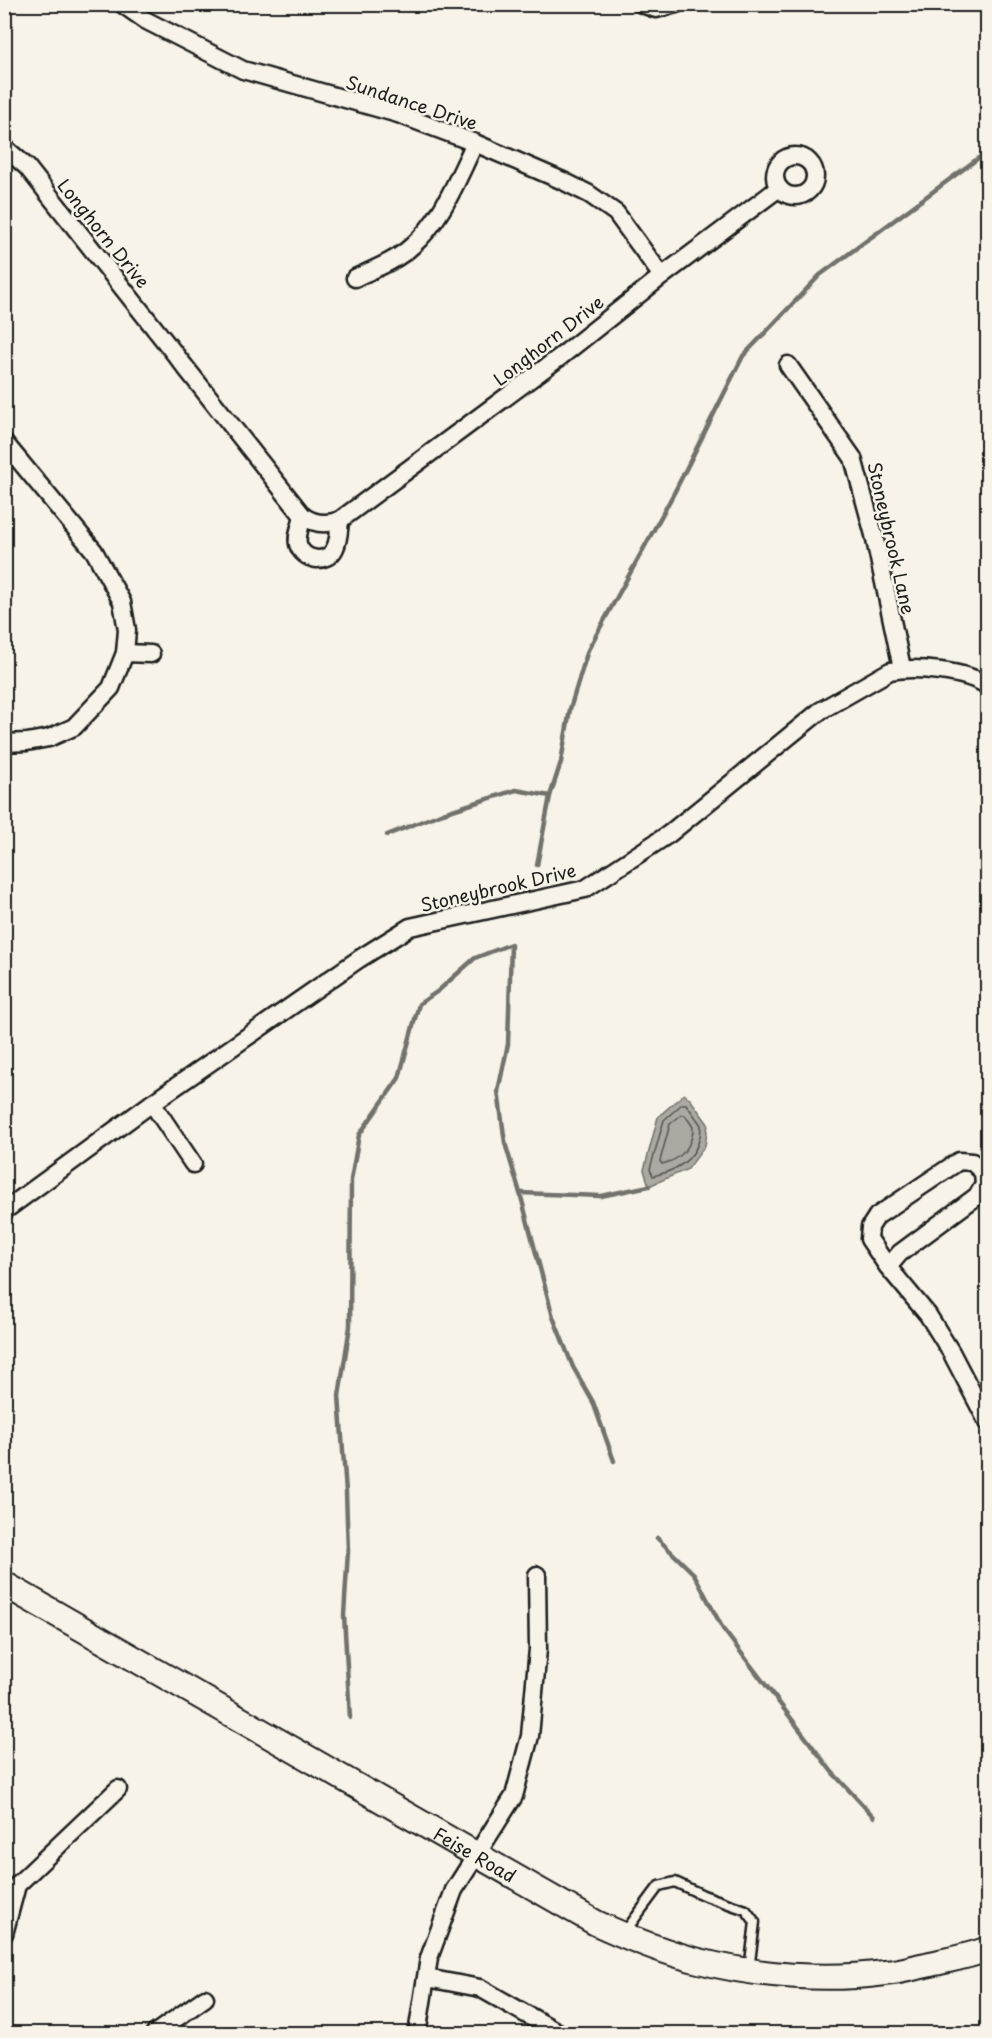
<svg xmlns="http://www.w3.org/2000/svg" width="992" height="2038" viewBox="0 0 992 2038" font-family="'Playpen Sans',sans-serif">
	<rect width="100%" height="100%" fill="#f7f3e8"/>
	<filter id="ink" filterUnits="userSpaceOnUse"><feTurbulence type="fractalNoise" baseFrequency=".0167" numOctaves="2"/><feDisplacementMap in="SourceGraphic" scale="12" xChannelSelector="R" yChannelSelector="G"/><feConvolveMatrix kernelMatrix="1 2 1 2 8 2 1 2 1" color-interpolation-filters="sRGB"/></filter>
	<g filter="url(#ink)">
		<path fill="#aca9a2" stroke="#72716c" stroke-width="1.5" d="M684,1094L690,1099L708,1124L705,1146L688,1169L649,1186L644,1170L658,1117Z"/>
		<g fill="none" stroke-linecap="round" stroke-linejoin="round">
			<g stroke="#565452" stroke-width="1.5">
				<path d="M682,1104H686L701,1125C701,1155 681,1170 653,1176L650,1169L664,1120Z"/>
				<path d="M681,1115H685L693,1127C693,1146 681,1160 662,1164L660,1161L670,1124Z"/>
			</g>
			<g stroke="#72716c" stroke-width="4.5">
				<path d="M387,835L443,813L516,790L550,796"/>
				<path d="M537,865L550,796L561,762L570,709L588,650L674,493L743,356L820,275L988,151"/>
				<path d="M520,1193L601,1196L649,1186"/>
				<path d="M657,1538L694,1574L723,1629L832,1772L874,1817"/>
				<path d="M350,1718L344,1615L348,1551L346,1492L339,1396L350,1326L351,1180L359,1135L399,1078L419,1004L438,991L475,958L511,944L508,1044L498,1091L505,1143L520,1193L553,1317L573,1367L593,1402L614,1461"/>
			</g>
			<g stroke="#1c1c1c" stroke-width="13">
				<path id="service" d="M624,1933L659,1886L675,1882L703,1895L746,1910L755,1922L749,1970"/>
			</g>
			<g stroke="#1c1c1c" stroke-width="21">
				<g id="minor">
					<path d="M122,4L145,20L243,70L398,114L475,143L563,181L589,194L616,213L662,276"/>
					<path d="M642,4L656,9L676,4"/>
					<path d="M4,147L27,167L303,516C314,524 327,525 340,520L560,357L662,276L779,188"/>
					<circle cx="795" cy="176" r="20"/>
					<path d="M355,278C374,269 396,261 412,246C443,219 457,179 475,143"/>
					<path d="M788,365L853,458L874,535L902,668"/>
					<path d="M4,442L94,551L122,602L127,630L125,653L111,688L74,727L49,738L27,742L4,743"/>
					<path d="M303,516C301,525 296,536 298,544C303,561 327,565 335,548C339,540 339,529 340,520"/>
					<path d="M125,653L151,654"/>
					<path d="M152,1103L193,1164"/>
					<path d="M4,1211L152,1103L359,959L410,927L585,889L669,834L820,711L890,671C915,666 967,671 988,686"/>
					<path d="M888,1267L900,1253L977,1196L984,1185L983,1172L972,1162L959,1161L877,1216L870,1227L869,1239L888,1267L928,1315L951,1352L988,1423"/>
					<path d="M4,1934L17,1885L118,1789"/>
					<path d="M427,1978L480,1988L561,2034"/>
					<path d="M154,2034L205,1998"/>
					<path d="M417,2034L429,1958L454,1890L514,1796L530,1736L538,1649L537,1575"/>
				</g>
			</g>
			<g stroke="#1c1c1c" stroke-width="28">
				<g id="secondary">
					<path id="s1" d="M4,1584L596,1923C629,1938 663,1952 699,1961C758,1976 825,1981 885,1973C899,1972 912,1968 926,1965C947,1960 967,1957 988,1949"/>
				</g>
			</g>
			<use href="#service" stroke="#f7f3e8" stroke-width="8"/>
			<use href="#minor" stroke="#f7f3e8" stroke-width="16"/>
			<use href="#secondary" stroke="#f7f3e8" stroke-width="24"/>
		</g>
	</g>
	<g text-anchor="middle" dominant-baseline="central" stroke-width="5" stroke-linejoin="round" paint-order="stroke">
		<g font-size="18" fill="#1c1c1c" stroke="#f7f3e8">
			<text transform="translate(412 102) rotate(18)">Sundance Drive</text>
			<text transform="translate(104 233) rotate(51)">Longhorn Drive</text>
			<text transform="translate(548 340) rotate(-38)">Longhorn Drive</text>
			<text transform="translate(892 538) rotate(77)">Stoneybrook Lane</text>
			<text transform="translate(498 887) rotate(-13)">Stoneybrook Drive</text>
			<text stroke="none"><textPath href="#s1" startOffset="543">Feise Road</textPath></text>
		</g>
	</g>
	<rect width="992" height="2038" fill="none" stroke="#f7f3e8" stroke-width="24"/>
	<rect x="12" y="12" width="968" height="2014" fill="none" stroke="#1c1c1c" stroke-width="2" filter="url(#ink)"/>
</svg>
